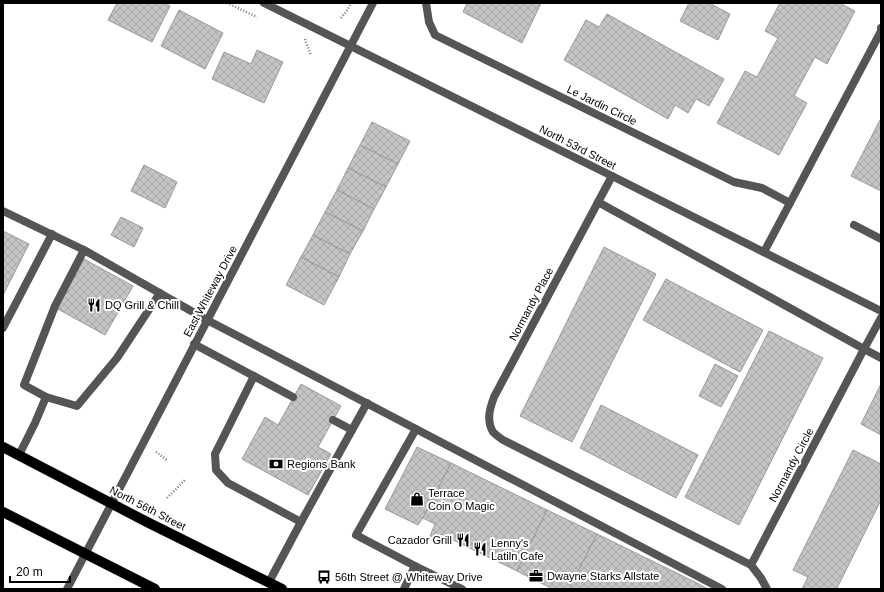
<svg xmlns="http://www.w3.org/2000/svg" width="884" height="592" viewBox="0 0 884 592" font-family="Arial,sans-serif">
	<defs>
		<pattern id="building-cross-hatch" width="8" height="8" patternUnits="userSpaceOnUse"><rect width="8" height="8" fill="#c4c4c4"/><path d="M0 0l8 8M0 8l8-8" fill="none" stroke="#a7a7a7"/></pattern>
	</defs>
	<rect width="100%" height="100%" fill="#fff"/>
	<g fill="url(#building-cross-hatch)" stroke="#999">
		<path d="M117,3H165L170,6L152,42L108,20Z"/>
		<path d="M467,3H541L522,43L463,12Z"/>
		<path d="M689,3H709L730,14L718,40L680,21Z"/>
		<path d="M780,3H839L855,11L827,64L815,57L794,96L807,103L779,155L717,123L745,71L757,77L778,38L765,31Z"/>
		<path d="M179,10L223,33L205,69L161,46Z"/>
		<path d="M607,14L724,79L709,106L696,99L688,113L675,105L668,119L564,60L586,20L599,27Z"/>
		<path d="M257,50L283,62L264,103L212,79L224,52L251,64Z"/>
		<path d="M880,120H881V191L851,176Z"/>
		<path d="M372,122L410,141L398,164L360,145Z"/>
		<path d="M360,145L398,164L386,187L348,168Z"/>
		<path d="M144,165L177,182L165,208L131,191Z"/>
		<path d="M348,168L386,187L374,209L337,190Z"/>
		<path d="M337,190L374,209L363,231L325,212Z"/>
		<path d="M325,212L363,231L350,254L313,235Z"/>
		<path d="M121,217L143,228L134,247L111,235Z"/>
		<path d="M3,231L29,244L3,295Z"/>
		<path d="M313,235L350,254L339,277L301,257Z"/>
		<path d="M604,247L656,274L572,442L520,416Z"/>
		<path d="M301,257L339,277L324,305L286,285Z"/>
		<path d="M84,259L133,286L105,335L56,308Z"/>
		<path d="M666,279L763,330L740,372L643,320Z"/>
		<path d="M769,331L823,358L739,525L685,497Z"/>
		<path d="M715,364L738,376L721,407L699,396Z"/>
		<path d="M301,384L341,406L318,447L331,454L308,495L242,459L265,417L278,425Z"/>
		<path d="M881,384V435L861,424Z"/>
		<path d="M601,405L698,455L676,498L580,448Z"/>
		<path d="M417,447L451,463L423,518L418,525L385,509Z"/>
		<path d="M853,450L881,464V500L837,588L839,589H802L808,577L793,570Z"/>
		<path d="M451,463L547,510L517,571L441,534L437,539L430,536L435,524L423,518Z"/>
		<path d="M547,510L597,534L569,589H553L517,571Z"/>
		<path d="M597,534L695,582L708,589H569Z"/>
	</g>
	<g fill="none" stroke-linecap="round" stroke-linejoin="round">
		<g stroke="#dbdbdb" stroke-width="11">
			<g id="primary">
				<path d="M3,447L147,522L282,589"/>
				<path d="M3,512L155,589"/>
			</g>
		</g>
		<g stroke="#777" stroke-width="2.5" stroke-dasharray="1 2" stroke-linecap="butt">
			<path d="M227,3L257,17"/>
			<path d="M341,18L348,9L351,3"/>
			<path d="M305,39L311,56"/>
			<path d="M156,452L167,460"/>
			<path d="M167,498L185,480"/>
		</g>
		<g stroke="#555" stroke-width="8">
			<path d="M3,211L84,250L207,320L416,429"/>
			<path d="M854,225L881,239"/>
			<path d="M84,250L55,306L24,385L46,397L77,406L117,358L160,293"/>
			<path d="M3,328L52,234"/>
			<path d="M194,344L293,397"/>
			<path d="M254,376L215,454L216,470L228,483L301,522"/>
			<path d="M352,430L367,403"/>
			<path d="M19,455L35,423L46,397"/>
			<path d="M415,566L462,589"/>
			<path d="M269,582L301,522L352,430L333,420"/>
			<path d="M404,589L415,566L356,535L416,429L722,589"/>
		</g>
		<g stroke="#555" stroke-width="8">
			<path d="M264,3L612,176L881,311"/>
			<path d="M426,3L429,22L435,35L734,182L762,188L790,203"/>
			<path d="M612,176L494,397C490,408 486,420 493,432C496,435 500,438 503,440L751,565"/>
			<path d="M598,202L864,349L881,358"/>
			<path d="M764,252L790,203L881,31V28"/>
			<path d="M67,589L373,3"/>
			<path d="M767,589L761,578L751,565L864,349L881,318"/>
		</g>
		<use href="#primary" stroke="#000" stroke-width="10"/>
	</g>
	<defs>
		<g id="restaurant-bare" transform="scale(1.08)"><path d="M-5-6h1v4h1v-4h1v4h1v-4h1v5L-1.5 .5V6h-2V.5L-5-1ZM5-6V6H3V1.5H1.5Q1.5-4 5-6Z" fill="#000" stroke="#fff" stroke-width="2.5" paint-order="stroke"/></g>
		<g id="bank-bare" transform="scale(1.08)"><path d="M-6-4H6V4H-6ZM0-2.3a2.3 2.3 0 1 0 0 4.6a2.3 2.3 0 1 0 0-4.6Z" fill="#000" stroke="#fff" stroke-width="2.5" paint-order="stroke"/></g>
		<g id="shop-bare" transform="scale(1.08)"><path d="M-5-2.5h2.3a2.7 3.5 0 0 1 5.4 0H5L5.5 6h-11ZM-1.5-2.5h3a1.5 2.3 0 0 0-3 0Z" fill="#000" stroke="#fff" stroke-width="2.5" paint-order="stroke"/></g>
		<g id="office-bare" transform="scale(1.08)"><path d="M-6-3h4V-5.5h4V-3h4V5H-6ZM-1-4.5V-3h2v-1.5ZM-6 0V1H6V0Z" fill="#000" stroke="#fff" stroke-width="2.5" paint-order="stroke"/></g>
		<g id="bus-bare" transform="scale(1.08)"><path d="M-5-6H5V4H4V6H2V4H-2V6H-4V4H-5ZM-3.5-4V0h7V-4ZM-3.5 1.2v1.5H-2V1.2ZM2 1.2v1.5H3.5V1.2Z" fill="#000" stroke="#fff" stroke-width="2.5" paint-order="stroke"/></g>
	</defs>
	<g fill-rule="evenodd">
		<use href="#restaurant-bare" x="94" y="305"/>
		<use href="#bank-bare" x="276" y="464"/>
		<use href="#shop-bare" x="417" y="499"/>
		<use href="#restaurant-bare" x="463" y="540"/>
		<use href="#restaurant-bare" x="480" y="549"/>
		<use href="#office-bare" x="536" y="576"/>
		<use href="#bus-bare" x="324" y="577"/>
	</g>
	<g text-anchor="middle" dominant-baseline="central" stroke-width="4" stroke-linejoin="round" paint-order="stroke">
		<g font-size="11" fill="#000" stroke="#fff">
			<text transform="translate(602 105) rotate(26)">Le Jardin Circle</text>
			<text transform="translate(578 147) rotate(27)">North 53rd Street</text>
			<text transform="translate(210 291) rotate(-62)">East Whiteway Drive</text>
			<text transform="translate(531 304) rotate(-62)">Normandy Place</text>
			<text transform="translate(791 465) rotate(-62)">Normandy Circle</text>
			<text transform="translate(148 508) rotate(27)">North 56th Street</text>
		</g>
		<g font-size="11" fill="#000" stroke="#fff" text-anchor="start">
			<text x="105" y="305">DQ Grill &amp; Chill</text>
			<text x="287" y="464">Regions Bank</text>
			<text x="428" y="493">Terrace<tspan x="428" dy="13">Coin O Magic</tspan></text>
			<text x="452" y="540" text-anchor="end">Cazador Grill</text>
			<text x="491" y="543">Lenny's<tspan x="491" dy="13">Latiln Cafe</tspan></text>
			<text x="547" y="576">Dwayne Starks Allstate</text>
			<text x="335" y="577">56th Street @ Whiteway Drive</text>
		</g>
	</g>
	<rect width="884" height="592" fill="none" stroke="#000000" stroke-width="8"/>
	<path d="M10 576v6h60v-6" fill="none" stroke="#000000" stroke-width="2"/>
	<text x="16" y="576" font-size="12" fill="#000000" stroke="#ffffff" stroke-width="3" paint-order="stroke">20 m</text>
</svg>
